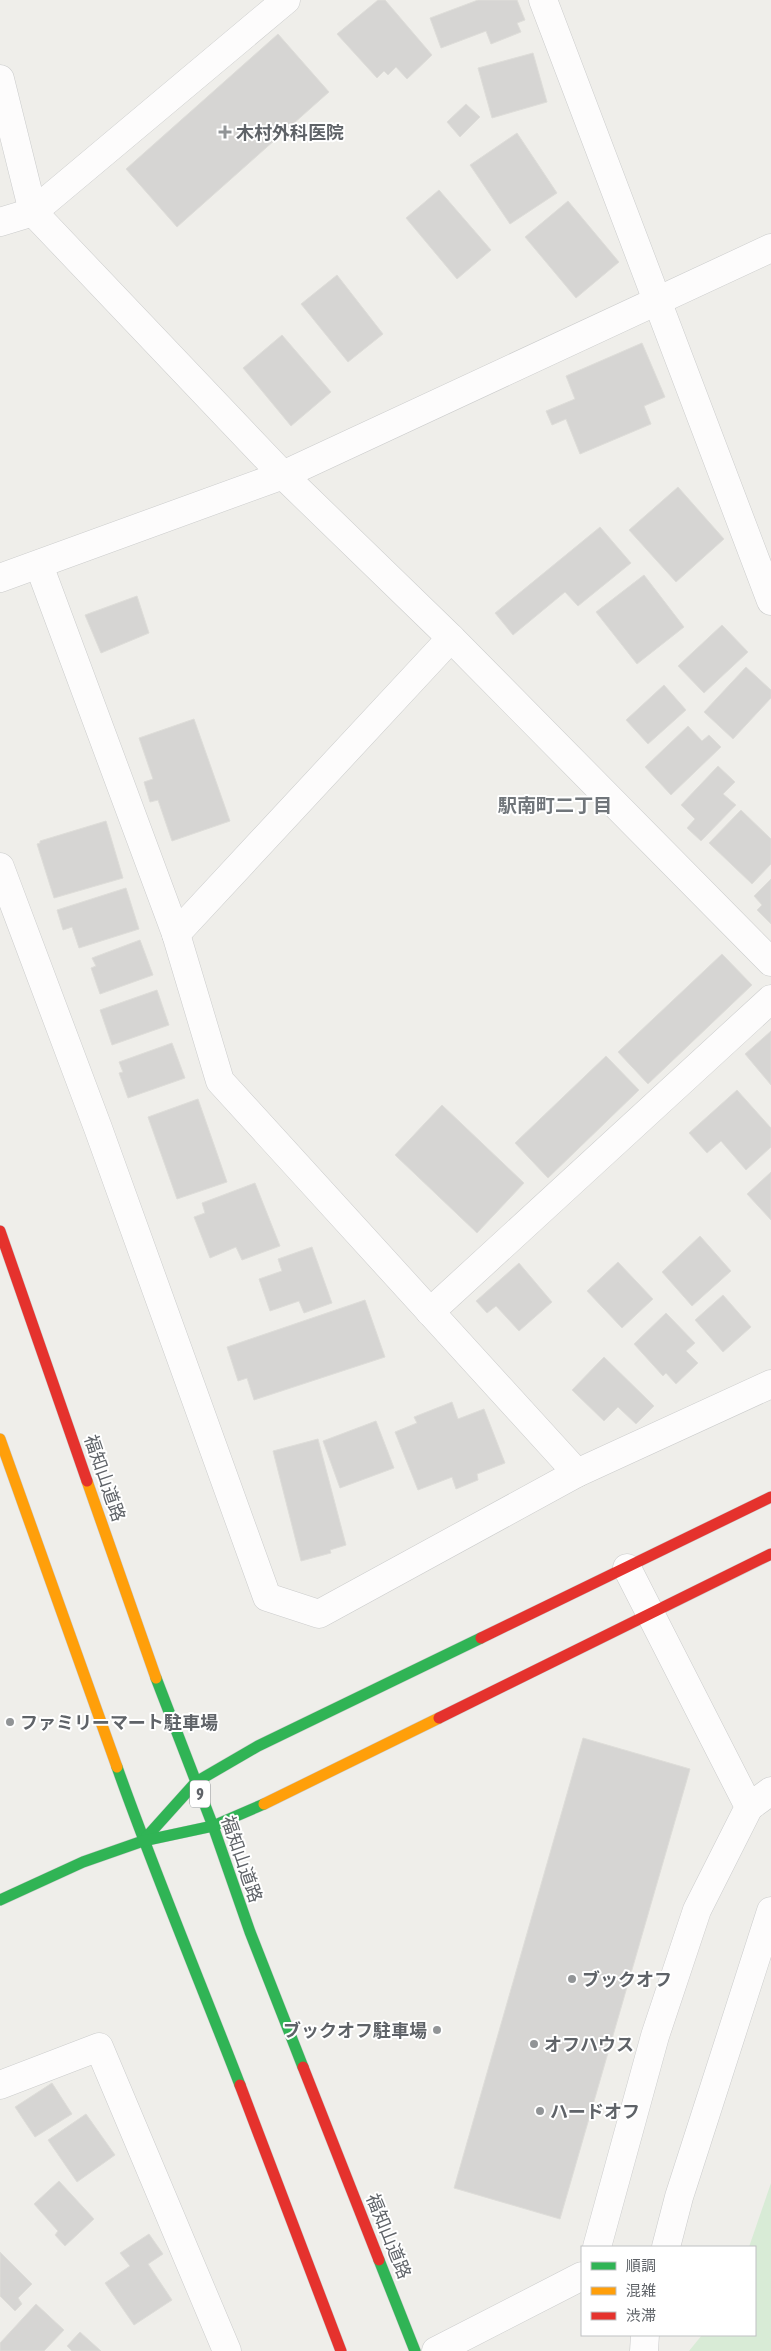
<svg xmlns="http://www.w3.org/2000/svg" width="771" height="2351" viewBox="0 0 771 2351" font-family="'Asap Condensed','Noto Sans JP',sans-serif">
	<rect width="100%" height="100%" fill="#efeeea"/>
	<path fill="#d8ebd6" d="M771,2183V2351H689L702,2335H755V2247H749Z"/>
	<g fill="#d6d5d3" stroke="#deddd9">
		<path d="M378,0H385L432,55L407,79L396,67L388,75L384,71L377,78L337,34Z"/>
		<path d="M478,0H517L525,20L517,23L521,32L491,44L486,31L441,48L430,18Z"/>
		<path d="M278,34L329,92L177,227L126,169Z"/>
		<path d="M533,53L547,102L492,118L478,68Z"/>
		<path d="M466,104L480,117L460,137L447,122Z"/>
		<path d="M517,133L557,193L510,224L470,165Z"/>
		<path d="M439,190L491,250L457,279L406,218Z"/>
		<path d="M568,201L619,262L576,298L525,237Z"/>
		<path d="M337,275L383,334L348,362L301,304Z"/>
		<path d="M282,335L331,392L291,426L243,368Z"/>
		<path d="M642,343L665,397L644,406L651,424L580,454L566,419L552,425L546,411L575,399L566,376Z"/>
		<path d="M678,487L724,539L676,582L629,530Z"/>
		<path d="M600,527L631,563L578,606L565,592L513,635L495,613Z"/>
		<path d="M644,575L684,627L637,664L596,612Z"/>
		<path d="M137,596L149,633L101,653L85,615Z"/>
		<path d="M722,625L748,652L704,693L678,666Z"/>
		<path d="M746,667L771,690V698L733,739L704,712Z"/>
		<path d="M664,685L686,710L648,744L626,720Z"/>
		<path d="M194,719L230,821L172,841L158,800L150,802L144,782L153,779L139,738Z"/>
		<path d="M688,726L702,741L709,735L721,747L671,795L645,767Z"/>
		<path d="M718,766L735,782L723,794L736,805L701,841L687,828L695,819L681,805Z"/>
		<path d="M741,810L771,839V864L752,884L709,843Z"/>
		<path d="M106,821L123,878L54,898L37,844L40,843V841Z"/>
		<path d="M771,879V924L757,910L762,905L754,896Z"/>
		<path d="M126,888L139,929L79,948L72,927L63,930L57,910Z"/>
		<path d="M140,940L153,975L100,994L91,968L96,966L92,958Z"/>
		<path d="M722,954L752,985L648,1084L618,1052Z"/>
		<path d="M157,990L169,1025L112,1045L100,1010Z"/>
		<path d="M771,1031V1085L745,1054Z"/>
		<path d="M172,1043L185,1078L128,1098L119,1073L123,1072L119,1062Z"/>
		<path d="M606,1056L639,1090L548,1178L515,1143Z"/>
		<path d="M737,1090L771,1128V1147L746,1170L721,1141L707,1153L689,1133Z"/>
		<path d="M198,1099L227,1182L177,1199L148,1117Z"/>
		<path d="M442,1105L524,1183L477,1233L395,1155Z"/>
		<path d="M771,1172V1220L747,1194Z"/>
		<path d="M255,1183L280,1246L242,1260L236,1247L210,1258L194,1217L205,1213L202,1203Z"/>
		<path d="M700,1236L731,1271L692,1306L662,1272Z"/>
		<path d="M312,1247L332,1303L304,1313L299,1301L270,1311L259,1279L282,1271L278,1259Z"/>
		<path d="M618,1262L653,1299L622,1328L587,1291Z"/>
		<path d="M519,1263L552,1302L519,1331L496,1306L487,1313L476,1301Z"/>
		<path d="M723,1295L751,1327L723,1352L695,1320Z"/>
		<path d="M365,1300L385,1357L254,1400L247,1378L238,1381L227,1347Z"/>
		<path d="M666,1313L695,1343L686,1351L698,1363L676,1384L666,1373L663,1376L634,1344Z"/>
		<path d="M604,1357L654,1406L636,1424L618,1407L604,1421L572,1390Z"/>
		<path d="M452,1402L458,1419L484,1409L505,1463L477,1474L478,1480L456,1489L452,1477L418,1490L395,1432L417,1423L414,1417Z"/>
		<path d="M376,1421L394,1468L340,1488L323,1441Z"/>
		<path d="M318,1439L346,1545L330,1550L331,1553L301,1561L273,1451Z"/>
		<path d="M583,1738L690,1769L560,2219L454,2188Z"/>
		<path d="M52,2083L72,2114L35,2137L15,2107Z"/>
		<path d="M86,2114L115,2155L77,2182L48,2140Z"/>
		<path d="M59,2181L94,2219L65,2246L55,2235L58,2231L34,2204Z"/>
		<path d="M149,2234L163,2254L148,2264L172,2300L134,2325L105,2283L130,2266L120,2253Z"/>
		<path d="M0,2252L32,2284L18,2298L22,2304L15,2311L0,2296Z"/>
		<path d="M36,2304L64,2330L44,2351H0V2343Z"/>
		<path d="M80,2332L101,2351H72L67,2346Z"/>
	</g>
	<g fill="none" stroke-linecap="round" stroke-linejoin="round">
		<g stroke="#cbcccc" stroke-width="29">
			<g id="street">
				<path d="M543,0L771,601"/>
				<path d="M0,79L33,212L283,475L451,638L771,962"/>
				<path d="M0,222L33,212L286,0"/>
				<path d="M39,565L176,934L220,1081L577,1473"/>
				<path d="M0,578L283,475L771,248"/>
				<path d="M0,867L98,1128L267,1597L319,1614L577,1473L771,1384"/>
				<path d="M176,934L451,638"/>
				<path d="M430,1312L771,999"/>
				<path d="M749,1807L771,1791"/>
				<path d="M0,2085L99,2047L227,2351"/>
				<path d="M597,2247L655,2036L697,1910L749,1807L627,1568"/>
				<path d="M666,2247L679,2197L771,1911"/>
				<path d="M436,2351L582,2276"/>
				<path d="M644,2351L645,2335"/>
			</g>
		</g>
		<g stroke="#cacacb" stroke-width="12">
			<g id="fast">
				<path d="M156,1678L213,1826L250,1932L303,2067"/>
				<path d="M117,1767C155,1874 199,1979 240,2085"/>
				<path d="M143,1841L196,1782L258,1746L481,1638"/>
				<path d="M0,1900L83,1862L143,1841L213,1826L264,1804"/>
				<path d="M379,2260L415,2351"/>
			</g>
		</g>
		<g stroke="#cacacb" stroke-width="12">
			<g id="slow">
				<path d="M0,1439L117,1767"/>
				<path d="M87,1481L156,1678"/>
				<path d="M264,1804L439,1718"/>
			</g>
		</g>
		<g stroke="#cacacb" stroke-width="12">
			<g id="jam">
				<path d="M0,1231L87,1481"/>
				<path d="M481,1638L771,1497"/>
				<path d="M439,1718L771,1554"/>
				<path d="M303,2067L379,2260"/>
				<path d="M240,2085L341,2351"/>
			</g>
		</g>
		<use href="#street" stroke="#fdfcfc" stroke-width="28"/>
		<use href="#fast" stroke="#30b455" stroke-width="11"/>
		<use href="#slow" stroke="#ff9f0a" stroke-width="11"/>
		<use href="#jam" stroke="#e5322d" stroke-width="11"/>
	</g>
	<g fill="#919496" stroke="#fff" stroke-width="2">
		<path d="M222.5 124.5h5v5h5v5h-5v5h-5v-5h-5v-5h5z"/>
		<circle cx="10" cy="1722" r="5"/>
		<circle cx="572" cy="1979" r="5"/>
		<circle cx="437" cy="2030" r="5"/>
		<circle cx="534" cy="2044" r="5"/>
		<circle cx="540" cy="2111" r="5"/>
	</g>
	<g text-anchor="middle" dominant-baseline="central" stroke-width="4" stroke-linejoin="round" paint-order="stroke">
		<rect fill="#fff" stroke="#8f9295" stroke-width="1" x="190" y="1780.5" width="20" height="27" rx="4"/>
		<g font-size="16" font-weight="bold" fill="#5f6368">
			<text x="200" y="1794">9</text>
		</g>
		<g font-size="18" font-weight="bold" fill="#5f6368" stroke="#fff" text-anchor="start">
			<text x="236" y="132">木村外科医院</text>
			<text x="20" y="1722">ファミリーマート駐車場</text>
			<text x="582" y="1979">ブックオフ</text>
			<text x="427" y="2030" text-anchor="end">ブックオフ駐車場</text>
			<text x="544" y="2044">オフハウス</text>
			<text x="550" y="2111">ハードオフ</text>
		</g>
		<g font-size="18" fill="#5f6368" stroke="#fff">
			<text transform="translate(105 1478) rotate(71)">福知山道路</text>
			<text transform="translate(242 1859) rotate(71)">福知山道路</text>
			<text transform="translate(389 2236) rotate(68)">福知山道路</text>
		</g>
		<g font-size="19" font-weight="bold" fill="#70757a" stroke="#fff">
			<text x="555" y="805">駅南町二丁目</text>
		</g>
	</g>
	<rect x="581" y="2246" width="175" height="90" fill="#ffffff" stroke="#bfc1c3"/>
	<rect x="591" y="2262" width="25" height="8" fill="#30b455" stroke="#bfc1c3"/>
	<text x="626" y="2271" font-size="15" fill="#5f6368">順調</text>
	<rect x="591" y="2287" width="25" height="8" fill="#ff9f0a" stroke="#bfc1c3"/>
	<text x="626" y="2296" font-size="15" fill="#5f6368">混雑</text>
	<rect x="591" y="2312" width="25" height="8" fill="#e5322d" stroke="#bfc1c3"/>
	<text x="626" y="2321" font-size="15" fill="#5f6368">渋滞</text>
</svg>
